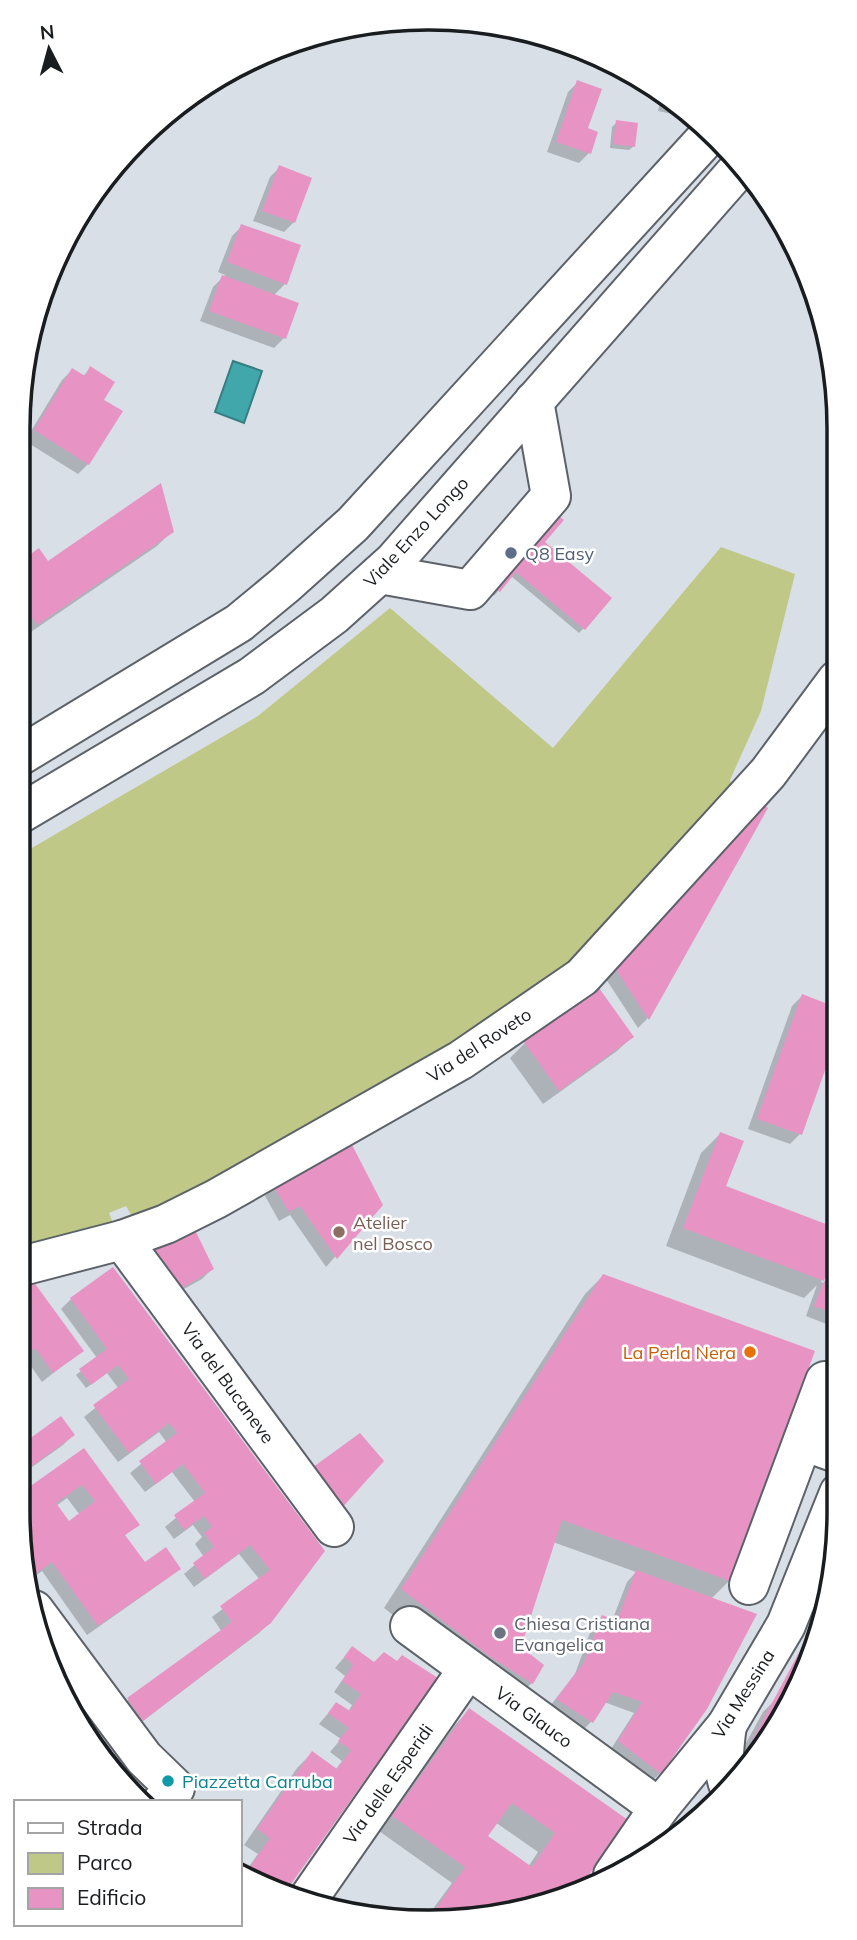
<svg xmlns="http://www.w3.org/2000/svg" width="857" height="1940" viewBox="0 0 857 1940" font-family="Mulish,sans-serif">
	<rect width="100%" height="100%" fill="#d9dfe7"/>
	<path fill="#bfc887" d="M721,547L795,574L761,711L730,780L734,790L556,977L454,1046L181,1202L134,1220L126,1206L109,1213L114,1226L18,1249V856L258,716L390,608L553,748Z"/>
	<path fill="#41a7ab" stroke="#357e81" stroke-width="2" d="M233,361L262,371L244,423L215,412Z"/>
	<g fill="#0003" fill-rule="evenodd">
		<path d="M578,82L589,153L579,163L547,152L568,92Z"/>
		<path d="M662,93L678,102L687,112L682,116L658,111Z"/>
		<path d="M617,122L634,146L629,150L610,148L612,127Z"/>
		<path d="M280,167L294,222L284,232L253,221L270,177Z"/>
		<path d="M242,226L285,284L273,296L284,338L274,348L200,321L213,287L225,275L218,272L232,236Z"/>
		<path d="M91,368L88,464L78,474L25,441L62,380L72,370L82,377Z"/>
		<path d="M172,531L157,546L22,638L18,632V565L39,550L48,563Z"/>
		<path d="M543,542L584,628L579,633L511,576L494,596L469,575Z"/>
		<path d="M766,808L647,1019L638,1028L604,976Z"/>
		<path d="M598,991L632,1037L617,1051L543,1104L510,1058L525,1043Z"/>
		<path d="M802,996L800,1134L790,1144L748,1129L792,1006Z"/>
		<path d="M720,1134L724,1187L839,1237L821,1282L839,1289V1329L806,1316L817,1285L804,1298L666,1246L701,1153Z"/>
		<path d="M275,1186L381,1205L326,1267L290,1215L279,1221L265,1196Z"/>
		<path d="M144,1261L212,1269L202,1279L166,1299Z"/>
		<path d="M603,1276L729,1581L711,1599L660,1773L650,1783L609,1752L634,1713L604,1702L591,1722L581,1732L547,1710L575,1674L592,1627L602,1617L612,1621L627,1582L636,1572L553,1542L519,1647L532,1683L517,1697L450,1659L384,1608L585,1294Z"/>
		<path d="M33,1284L82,1350L42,1382L25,1358L18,1361V1295Z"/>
		<path d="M71,1299L323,1551L270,1622L259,1633L132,1729L118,1710L128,1700L222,1632L212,1617L260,1580L239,1554L194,1587L184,1574L204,1557L195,1544L202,1537L193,1525L174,1539L165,1527L195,1502L172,1472L145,1492L130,1473L167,1443L159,1432L118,1462L84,1417L119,1389L107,1373L86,1388L76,1375L97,1358L61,1309Z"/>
		<path d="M18,1388L26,1400L18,1408Z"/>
		<path d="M61,1418L73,1435L63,1445L18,1477V1449Z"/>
		<path d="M84,1450L137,1524L124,1536L145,1565L178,1568L168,1578L87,1635L42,1571L29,1581L18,1512V1498ZM67,1498L80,1515L69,1523L56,1506Z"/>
		<path d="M823,1594L815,1635L808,1632Z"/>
		<path d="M810,1638L814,1639L808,1668L737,1783L729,1774L763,1712L773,1702Z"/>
		<path d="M352,1648L375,1664L397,1663L435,1679L285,1891L243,1875L258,1854L244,1845L297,1768L312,1753L336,1769L342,1761L330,1752L341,1739L319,1724L336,1704L348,1712L352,1705L334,1692L345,1676L335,1668Z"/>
		<path d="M469,1710L626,1820L579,1886L483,1919L427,1917L452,1883L379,1831L455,1725ZM495,1822L538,1852L528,1867L485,1837Z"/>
	</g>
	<g fill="#e794c4" fill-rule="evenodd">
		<path d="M577,80L602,89L588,128L598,132L591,154L556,142Z"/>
		<path d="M664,94L678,102L689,113L662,106Z"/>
		<path d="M616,120L638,123L635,147L613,144Z"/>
		<path d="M279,165L312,178L295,223L262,211Z"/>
		<path d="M241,224L301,245L287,285L227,262Z"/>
		<path d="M222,275L299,303L286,339L209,311Z"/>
		<path d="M90,366L115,382L104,400L123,411L89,465L34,430L72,368L85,376Z"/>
		<path d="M161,483L174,532L37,625L18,597V563L39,548L48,561Z"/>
		<path d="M534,496L564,520L545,542L612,598L585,630L516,572L500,592L473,569Z"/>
		<path d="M758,800L768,808L649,1020L613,965Z"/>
		<path d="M599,988L634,1037L559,1091L524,1042Z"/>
		<path d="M802,994L838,1008V1034L802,1135L757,1119Z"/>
		<path d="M720,1132L744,1141L726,1186L839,1229V1242L824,1281L683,1228Z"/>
		<path d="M350,1141L383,1205L337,1259L300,1206L289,1212L273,1185Z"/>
		<path d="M195,1230L214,1269L177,1291L153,1250Z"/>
		<path d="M113,1267L325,1551L271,1623L143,1721L127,1698L232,1622L220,1606L270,1570L250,1545L205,1579L193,1563L214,1547L204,1533L212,1527L204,1516L184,1530L174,1515L205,1493L183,1464L156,1484L139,1461L177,1433L169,1423L129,1453L93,1405L129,1379L118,1365L91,1385L79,1369L107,1349L70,1298Z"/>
		<path d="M603,1274L815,1351L730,1581L562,1520L521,1647L544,1665L533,1684L489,1656L401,1589Z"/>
		<path d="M33,1281L84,1351L53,1373L36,1349L18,1354V1293Z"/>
		<path d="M824,1281L839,1287V1315L814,1306Z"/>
		<path d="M61,1416L75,1435L18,1476V1447Z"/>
		<path d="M360,1433L384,1461L341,1509L309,1470Z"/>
		<path d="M84,1448L140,1525L125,1535L145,1562L166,1547L181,1569L98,1626L52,1562L34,1575L26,1565L18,1512V1495ZM82,1485L95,1501L69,1521L56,1503Z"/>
		<path d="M636,1570L757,1614L707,1709L661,1774L618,1741L642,1702L613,1692L593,1723L556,1699L584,1662L602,1615L617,1621Z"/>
		<path d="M810,1636L815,1637L808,1668L747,1767L743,1758L797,1656Z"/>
		<path d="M352,1646L374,1662L384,1652L397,1661L402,1655L438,1678L286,1891L258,1880L246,1873L270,1838L257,1829L312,1751L337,1769L351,1750L338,1741L349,1728L328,1713L336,1702L350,1711L361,1694L342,1681L353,1665L344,1657Z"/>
		<path d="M469,1708L628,1820L582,1885L483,1919L430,1917L465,1867L392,1816ZM512,1803L555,1833L532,1867L488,1836Z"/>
		<path d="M91,1724L127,1770L118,1780L87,1726Z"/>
	</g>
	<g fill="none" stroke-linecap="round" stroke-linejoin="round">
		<g stroke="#5d6269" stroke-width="42">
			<g id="minor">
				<path d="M380,574L470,590L551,496L534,401"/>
				<path d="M122,1240L334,1527"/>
				<path d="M18,1267L122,1240L166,1224L216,1199L461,1060L582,977L768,773L837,680"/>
				<path d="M803,1441L839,1454"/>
				<path d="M749,1585L825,1381"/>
				<path d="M34,1610L144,1758L175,1788L162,1802"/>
				<path d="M410,1626L659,1808"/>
				<path d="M727,1725C724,1747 721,1768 730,1789"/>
				<path d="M308,1899L468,1669"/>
			</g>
		</g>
		<g stroke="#5d6269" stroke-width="42">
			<g id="major">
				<path d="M18,757L239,623L285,585L353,524L710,134"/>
				<path d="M18,815L252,676L334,615L394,561L742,165"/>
				<path d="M613,1875L659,1808L727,1725L786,1625L839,1493"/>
			</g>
		</g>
		<use href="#minor" stroke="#fff" stroke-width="38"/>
		<use href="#major" stroke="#fff" stroke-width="38"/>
	</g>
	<circle fill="#5c6f8a" stroke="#fff" stroke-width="2.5" cx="511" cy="553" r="7"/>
	<circle fill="#8d6e63" stroke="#fff" stroke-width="2.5" cx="339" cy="1232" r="7"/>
	<circle fill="#e8710a" stroke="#fff" stroke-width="2.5" cx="750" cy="1352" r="7"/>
	<circle fill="#6b7280" stroke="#fff" stroke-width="2.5" cx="500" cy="1633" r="7"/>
	<circle fill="#0f9aa8" stroke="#fff" stroke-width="2.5" cx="168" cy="1781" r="7"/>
	<g text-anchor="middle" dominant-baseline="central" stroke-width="5" stroke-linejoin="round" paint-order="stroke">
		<g font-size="18" fill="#1a1d1f" stroke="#fff">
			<text transform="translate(416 532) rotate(-47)">Viale Enzo Longo</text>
			<text transform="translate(479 1045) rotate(-33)">Via del Roveto</text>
			<text transform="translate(228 1383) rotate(54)">Via del Bucaneve</text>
			<text transform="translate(743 1694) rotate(-58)">Via Messina</text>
			<text transform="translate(534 1717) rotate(36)">Via Glauco</text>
			<text transform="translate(388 1784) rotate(-55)">Via delle Esperidi</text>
		</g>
		<g font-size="18" fill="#4e5e75" stroke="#fff" text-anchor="start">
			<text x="525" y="553">Q8 Easy</text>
		</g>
		<g font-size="18" fill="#785e54" stroke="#fff" text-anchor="start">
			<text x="353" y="1222">Atelier<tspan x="353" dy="21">nel Bosco</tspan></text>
		</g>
		<g font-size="18" fill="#c56008" stroke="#fff" text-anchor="end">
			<text x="736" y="1352">La Perla Nera</text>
		</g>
		<g font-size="18" fill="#5b616d" stroke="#fff" text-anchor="start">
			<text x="514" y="1623">Chiesa Cristiana<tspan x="514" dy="21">Evangelica</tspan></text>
		</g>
		<g font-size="18" fill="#0d838f" stroke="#fff" text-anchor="start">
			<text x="182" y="1781">Piazzetta Carruba</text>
		</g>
	</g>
	<path d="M0 0H857V1940H0ZM428 30H429A398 398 0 0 1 827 428V1512A398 398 0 0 1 429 1910H428A398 398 0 0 1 30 1512V428A398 398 0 0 1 428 30Z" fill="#fff" fill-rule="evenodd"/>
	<path fill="none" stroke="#1a1d1f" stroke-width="3.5" d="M428 30H429A398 398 0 0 1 827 428V1512A398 398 0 0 1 429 1910H428A398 398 0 0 1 30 1512V428A398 398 0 0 1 428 30Z"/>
	<rect x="14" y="1800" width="228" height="126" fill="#ffffff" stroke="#a3a5a5" stroke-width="2"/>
	<rect x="28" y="1823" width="35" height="10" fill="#ffffff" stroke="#a3a5a5" stroke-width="2"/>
	<text x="77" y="1835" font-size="21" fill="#1a1d1f">Strada</text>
	<rect x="28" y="1853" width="35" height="21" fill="#bfc887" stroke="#a3a5a5" stroke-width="2"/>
	<text x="77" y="1870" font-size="21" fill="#1a1d1f">Parco</text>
	<rect x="28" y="1888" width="35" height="21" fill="#e794c4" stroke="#a3a5a5" stroke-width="2"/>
	<text x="77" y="1905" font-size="21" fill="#1a1d1f">Edificio</text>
	<g transform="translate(49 49) rotate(354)" stroke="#ffffff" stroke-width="5" paint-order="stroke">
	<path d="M0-5L12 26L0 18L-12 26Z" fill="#1a1d1f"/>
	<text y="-10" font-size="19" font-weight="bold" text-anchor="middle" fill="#1a1d1f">N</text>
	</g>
</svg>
